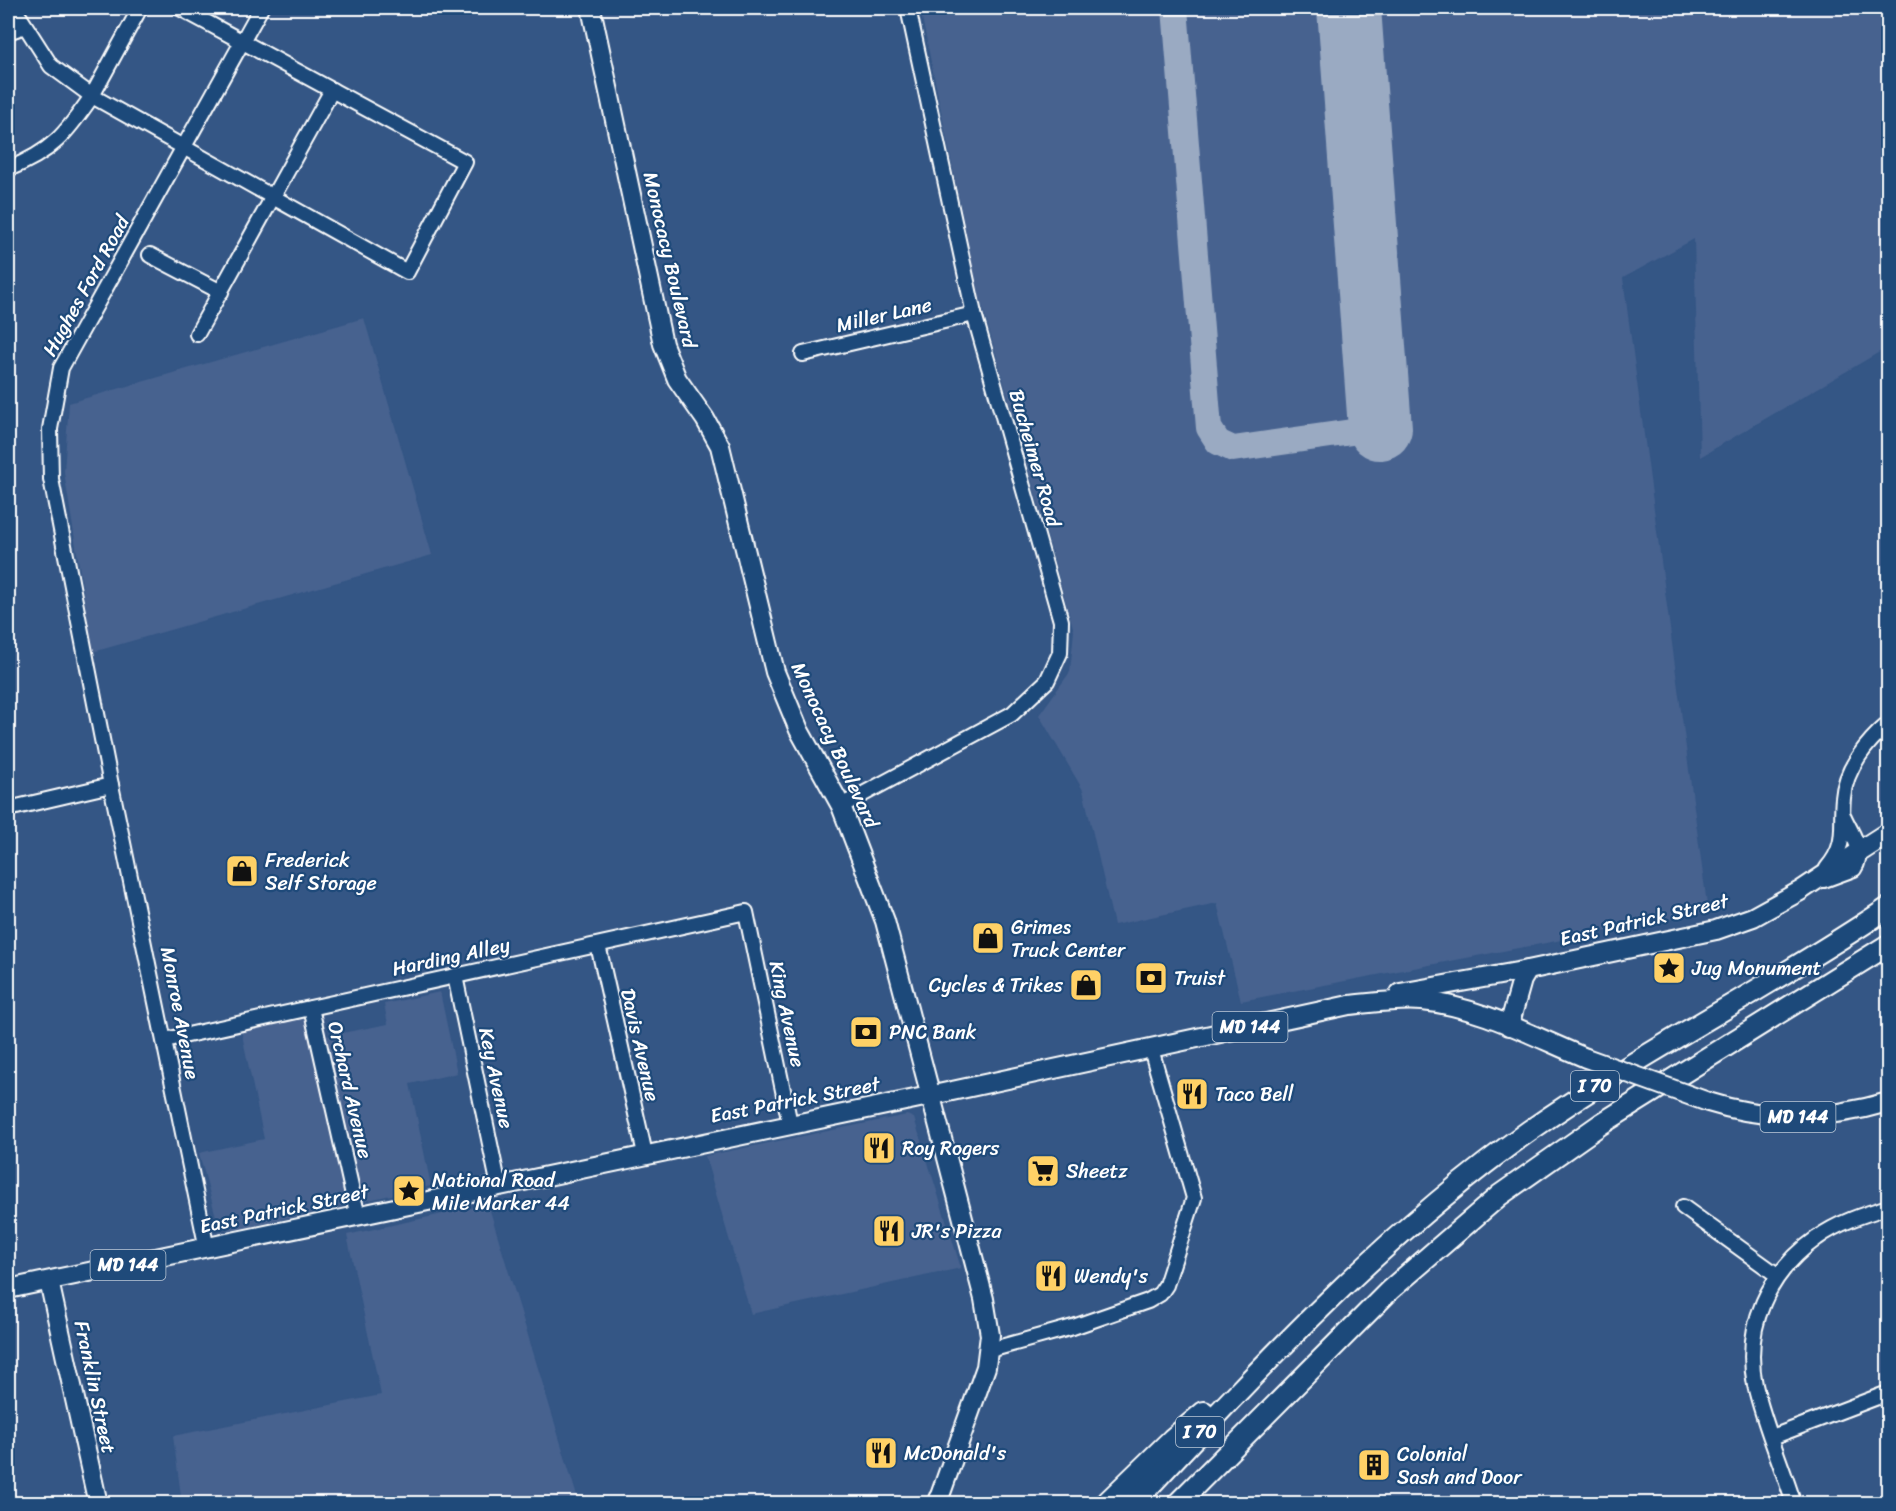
<svg xmlns="http://www.w3.org/2000/svg" width="1896" height="1511" viewBox="0 0 1896 1511" font-family="Sriracha,sans-serif">
	<rect width="100%" height="100%" fill="#345685"/>
	<filter id="ink" filterUnits="userSpaceOnUse"><feTurbulence type="fractalNoise" baseFrequency=".0167" numOctaves="2"/><feDisplacementMap in="SourceGraphic" scale="12" xChannelSelector="R" yChannelSelector="G"/><feConvolveMatrix kernelMatrix="1 2 1 2 8 2 1 2 1" color-interpolation-filters="sRGB"/></filter>
	<g filter="url(#ink)">
		<g fill="#47628f">
			<path d="M920,8H1673L1678,13V8H1888V347L1700,457L1694,239L1623,278L1708,912L1241,1001L1217,903L1114,925L1083,790L1039,715L1070,672L1074,631L977,287Z"/>
			<path d="M364,318L432,555L93,652L64,472L69,403Z"/>
			<path d="M440,992L457,1073L410,1084L431,1186L235,1230L219,1228L199,1153L264,1139L241,1030L322,1012L327,1036L388,1024L384,1004Z"/>
			<path d="M907,1115L914,1118L961,1268L751,1314L705,1156Z"/>
			<path d="M488,1204L579,1503H182L173,1436L381,1395L347,1235Z"/>
		</g>
		<g fill="none" stroke-linecap="round" stroke-linejoin="round">
			<path stroke="#9aaac2" stroke-width="26" d="M1175,8L1209,428L1218,442L1233,449L1380,428"/>
			<path stroke="#9aaac2" stroke-width="64" d="M1349,8L1380,428"/>
			<g stroke="#fff" stroke-width="18">
				<g id="minor">
					<path d="M14,8L51,66L92,96L140,8"/>
					<path d="M8,32L25,26"/>
					<path d="M8,169C52,152 66,134 92,96L407,272L465,162L180,8"/>
					<path d="M150,255L221,292"/>
					<path d="M197,334L332,90"/>
					<path d="M803,354L974,314"/>
					<path d="M841,806L1012,714L1047,681L1060,653L1061,621L974,314L908,8"/>
					<path d="M8,809L111,785"/>
					<path d="M1827,868C1848,844 1840,826 1843,798C1845,769 1867,742 1888,724"/>
					<path d="M1824,880L1854,869C1866,851 1852,835 1844,817"/>
					<path d="M598,945L645,1154"/>
					<path d="M455,976L499,1187"/>
					<path d="M311,1008L358,1217"/>
					<path d="M165,1040L746,912L790,1124"/>
					<path d="M1683,1207L1777,1275"/>
					<path d="M207,1249L111,785L51,479L50,429L61,368L261,8"/>
					<path d="M990,1350L1073,1327L1148,1301L1160,1294L1166,1285L1194,1198L1151,1049"/>
					<path d="M1772,1437L1888,1393"/>
					<path d="M1794,1504C1782,1465 1764,1425 1755,1385C1743,1326 1769,1272 1817,1238C1837,1223 1865,1214 1888,1207"/>
				</g>
			</g>
			<g stroke="#fff" stroke-width="22">
				<g id="major">
					<path d="M591,8L663,344L677,379L705,419L720,446L775,672L799,730L841,806L885,921L984,1299L990,1335L986,1367L937,1504"/>
					<path d="M1400,993L1528,970L1716,930L1753,917L1800,891L1860,851"/>
					<path d="M1509,1026L1522,980L1528,970"/>
					<path d="M1708,1102C1768,1121 1828,1120 1888,1102"/>
					<path d="M49,1281L98,1504"/>
					<path d="M8,1289L929,1096L1349,1005C1373,1003 1398,999 1422,1001C1478,1006 1535,1037 1586,1058"/>
				</g>
			</g>
			<g stroke="#fff" stroke-width="24">
				<g id="highway">
					<path d="M1860,851L1888,833"/>
					<path d="M939,1499L940,1504"/>
					<path d="M1105,1504L1172,1439L1204,1412"/>
					<path d="M1133,1504C1257,1371 1380,1237 1529,1131C1645,1050 1771,987 1888,908"/>
					<path d="M1177,1504L1390,1290L1500,1195L1601,1124L1888,945"/>
				</g>
			</g>
			<use href="#minor" stroke="#1f4a7a" stroke-width="14"/>
			<use href="#major" stroke="#1f4a7a" stroke-width="18"/>
			<use href="#highway" stroke="#1f4a7a" stroke-width="20"/>
			<g stroke="#fff" stroke-width="22" stroke-linecap="butt">
				<path id="major-bridge" d="M1586,1058L1708,1102"/>
			</g>
			<use href="#major-bridge" stroke="#1f4a7a" stroke-width="18"/>
		</g>
	</g>
	<defs>
		<g id="shop-square" transform="scale(1.725)"><rect x="-9" y="-9" width="18" height="18" rx="4" fill="#ffd166" stroke="#1f4a7a"/><path d="M-5-2.5h2.3a2.7 3.5 0 0 1 5.4 0H5L5.5 6h-11ZM-1.5-2.5h3a1.5 2.3 0 0 0-3 0Z" fill="#111"/></g>
		<g id="sight-square" transform="scale(1.725)"><rect x="-9" y="-9" width="18" height="18" rx="4" fill="#ffd166" stroke="#1f4a7a"/><path d="M0-6L1.8-2.2L6-1.7L2.9 1.2L3.7 5.4L0 3.3L-3.7 5.4L-2.9 1.2L-6-1.7L-1.8-2.2Z" fill="#111"/></g>
		<g id="bank-square" transform="scale(1.725)"><rect x="-9" y="-9" width="18" height="18" rx="4" fill="#ffd166" stroke="#1f4a7a"/><path d="M-6-4H6V4H-6ZM0-2.3a2.3 2.3 0 1 0 0 4.6a2.3 2.3 0 1 0 0-4.6Z" fill="#111"/></g>
		<g id="restaurant-square" transform="scale(1.725)"><rect x="-9" y="-9" width="18" height="18" rx="4" fill="#ffd166" stroke="#1f4a7a"/><path d="M-5-6h1v4h1v-4h1v4h1v-4h1v5L-1.5 .5V6h-2V.5L-5-1ZM5-6V6H3V1.5H1.5Q1.5-4 5-6Z" fill="#111"/></g>
		<g id="supermarket-square" transform="scale(1.725)"><rect x="-9" y="-9" width="18" height="18" rx="4" fill="#ffd166" stroke="#1f4a7a"/><path d="M-6-5.5h2.5l.6 2H6L4.5 2H-2.5L-4.4-4H-6ZM-1.5 3.2a1.3 1.3 0 1 0 .1 0ZM3 3.2a1.3 1.3 0 1 0 .1 0Z" fill="#111"/></g>
		<g id="building-square" transform="scale(1.725)"><rect x="-9" y="-9" width="18" height="18" rx="4" fill="#ffd166" stroke="#1f4a7a"/><path d="M-4-6H4V6H1V3H-1V6H-4ZM-2.5-4.3h1.7v1.8h-1.7ZM.8-4.3h1.7v1.8H.8ZM-2.5-1h1.7V.8h-1.7ZM.8-1h1.7V.8H.8Z" fill="#111"/></g>
	</defs>
	<g fill-rule="evenodd">
		<use href="#shop-square" x="242" y="871"/>
		<use href="#shop-square" x="988" y="938"/>
		<use href="#sight-square" x="1669" y="968"/>
		<use href="#bank-square" x="1151" y="978"/>
		<use href="#shop-square" x="1086" y="985"/>
		<use href="#bank-square" x="866" y="1032"/>
		<use href="#restaurant-square" x="1192" y="1094"/>
		<use href="#restaurant-square" x="879" y="1148"/>
		<use href="#supermarket-square" x="1043" y="1171"/>
		<use href="#sight-square" x="409" y="1191"/>
		<use href="#restaurant-square" x="889" y="1231"/>
		<use href="#restaurant-square" x="1051" y="1276"/>
		<use href="#restaurant-square" x="881" y="1453"/>
		<use href="#building-square" x="1374" y="1465"/>
	</g>
	<g text-anchor="middle" dominant-baseline="central" stroke-width="4.5" stroke-linejoin="round" paint-order="stroke">
		<g fill="#1f4a7a" stroke="#bcc9d7" stroke-width="1.5">
			<rect x="1212.5" y="1012" width="75" height="30" rx="4.5"/>
			<rect x="1571" y="1071" width="48" height="30" rx="4.5"/>
			<rect x="1760.5" y="1102" width="75" height="30" rx="4.5"/>
			<rect x="90.5" y="1250" width="75" height="30" rx="4.5"/>
			<rect x="1176" y="1417" width="48" height="30" rx="4.5"/>
		</g>
		<g font-size="18" font-weight="bold" fill="#fff">
			<text x="1250" y="1027">MD 144</text>
			<text x="1595" y="1086">I 70</text>
			<text x="1798" y="1117">MD 144</text>
			<text x="128" y="1265">MD 144</text>
			<text x="1200" y="1432">I 70</text>
		</g>
		<g font-size="20" fill="#fff" stroke="#1f4a7a">
			<text transform="translate(670 260) rotate(77)">Monocacy Boulevard</text>
			<text transform="translate(86 286) rotate(-61)">Hughes Ford Road</text>
			<text transform="translate(884 315) rotate(-13)">Miller Lane</text>
			<text transform="translate(1035 458) rotate(74)">Bucheimer Road</text>
			<text transform="translate(835 745) rotate(65)">Monocacy Boulevard</text>
			<text transform="translate(1644 920) rotate(-13)">East Patrick Street</text>
			<text transform="translate(451 957) rotate(-12)">Harding Alley</text>
			<text transform="translate(180 1013) rotate(79)">Monroe Avenue</text>
			<text transform="translate(787 1014) rotate(78)">King Avenue</text>
			<text transform="translate(640 1045) rotate(77)">Davis Avenue</text>
			<text transform="translate(496 1078) rotate(78)">Key Avenue</text>
			<text transform="translate(350 1090) rotate(77)">Orchard Avenue</text>
			<text transform="translate(795 1100) rotate(-11)">East Patrick Street</text>
			<text transform="translate(284 1209) rotate(-12)">East Patrick Street</text>
			<text transform="translate(95 1387) rotate(78)">Franklin Street</text>
		</g>
		<g font-size="20" fill="#fff" stroke="#1f4a7a" text-anchor="start">
			<text x="265" y="860">Frederick<tspan x="265" dy="23">Self Storage</tspan></text>
			<text x="1011" y="927">Grimes<tspan x="1011" dy="23">Truck Center</tspan></text>
			<text x="1692" y="968">Jug Monument</text>
			<text x="1174" y="978">Truist</text>
			<text x="1063" y="985" text-anchor="end">Cycles &amp; Trikes</text>
			<text x="889" y="1032">PNC Bank</text>
			<text x="1215" y="1094">Taco Bell</text>
			<text x="902" y="1148">Roy Rogers</text>
			<text x="1066" y="1171">Sheetz</text>
			<text x="432" y="1180">National Road<tspan x="432" dy="23">Mile Marker 44</tspan></text>
			<text x="912" y="1231">JR's Pizza</text>
			<text x="1074" y="1276">Wendy's</text>
			<text x="904" y="1453">McDonald's</text>
			<text x="1397" y="1454">Colonial<tspan x="1397" dy="23">Sash and Door</tspan></text>
		</g>
	</g>
	<rect width="1896" height="1511" fill="none" stroke="#1f4a7a" stroke-width="30"/>
	<rect x="15" y="15" width="1866" height="1481" fill="none" stroke="#fff" stroke-width="2" filter="url(#ink)"/>
</svg>
